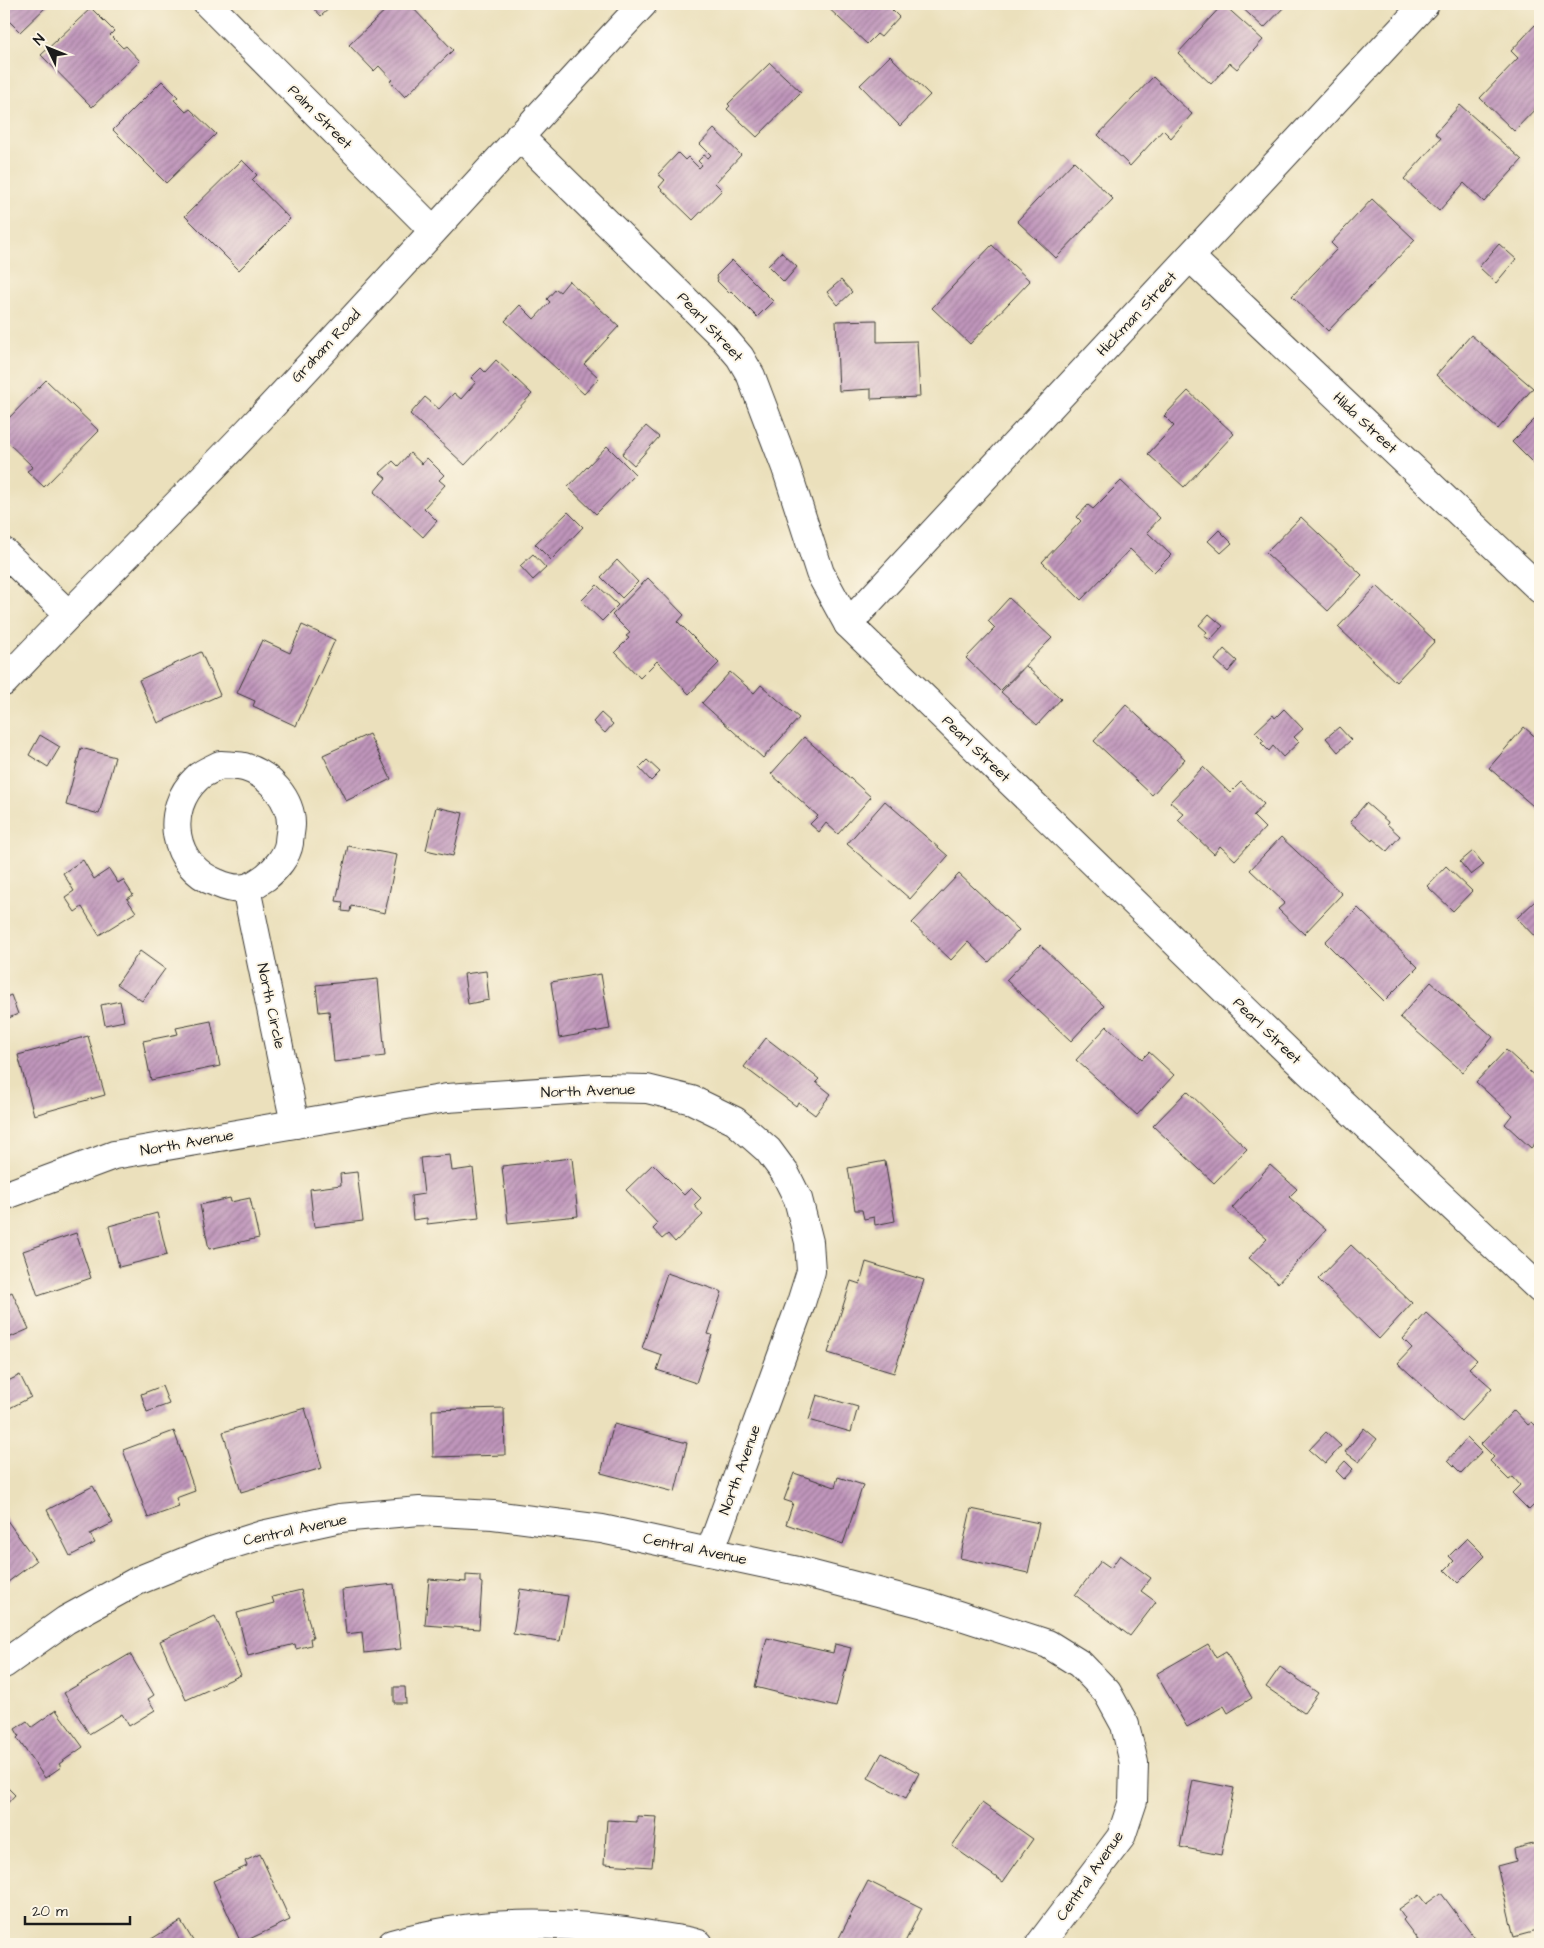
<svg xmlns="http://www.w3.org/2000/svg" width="1544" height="1948" viewBox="0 0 1544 1948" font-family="'Architects Daughter',sans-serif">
	<defs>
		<pattern id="building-hatch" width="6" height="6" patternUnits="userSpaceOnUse" patternTransform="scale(1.25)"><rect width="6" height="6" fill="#bf95bb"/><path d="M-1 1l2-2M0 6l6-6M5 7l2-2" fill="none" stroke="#9a7997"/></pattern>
	</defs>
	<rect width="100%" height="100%" fill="#fcf5e5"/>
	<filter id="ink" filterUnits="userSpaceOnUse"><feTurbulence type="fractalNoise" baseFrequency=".02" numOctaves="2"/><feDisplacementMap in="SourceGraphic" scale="10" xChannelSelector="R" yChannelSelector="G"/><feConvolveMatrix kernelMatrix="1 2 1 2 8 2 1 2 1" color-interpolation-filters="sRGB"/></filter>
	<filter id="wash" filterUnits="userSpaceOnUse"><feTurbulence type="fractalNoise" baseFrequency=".0096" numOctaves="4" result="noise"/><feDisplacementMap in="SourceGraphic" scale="20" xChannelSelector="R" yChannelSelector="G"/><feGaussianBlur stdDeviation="1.12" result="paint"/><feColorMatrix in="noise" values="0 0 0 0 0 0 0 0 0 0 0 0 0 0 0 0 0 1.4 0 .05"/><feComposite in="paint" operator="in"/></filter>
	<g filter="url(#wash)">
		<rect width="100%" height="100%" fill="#ebe0bc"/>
		<g id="blocks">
			<g fill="url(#building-hatch)">
				<path d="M4,4H49L20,32L4,16Z"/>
				<path d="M310,4H334L321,16Z"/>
				<path d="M392,4H409L453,50L405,97L390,81L392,80L379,66L374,71L349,45Z"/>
				<path d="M824,4H898L892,10L899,17L881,37L877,34L867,44Z"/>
				<path d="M1223,4L1263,40L1237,69L1230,63L1211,84L1178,53Z"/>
				<path d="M1238,4H1287L1264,28Z"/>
				<path d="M91,8L114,31L110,35L123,48L126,46L140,61L92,107L41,55Z"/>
				<path d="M1535,25L1540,30V104L1514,131L1480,98L1518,58L1511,51Z"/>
				<path d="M890,56L930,95L900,126L860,85Z"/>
				<path d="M770,63L801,92L757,137L727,109L730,106L728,104Z"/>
				<path d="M1153,77L1192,114L1171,138L1163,130L1130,166L1098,135Z"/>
				<path d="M162,81L178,97L174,100L186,112L190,109L216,134L166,183L113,130Z"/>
				<path d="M1460,105L1522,160L1484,202L1464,183L1439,211L1404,179L1441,138L1435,133Z"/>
				<path d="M714,129L741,155L715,183L722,190L693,220L659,187L665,180L658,174L678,153L685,160L688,157L699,168L702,165L698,161L704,155L708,158L711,155L700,144Z"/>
				<path d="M242,160L257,175L252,180L290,219L239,270L185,216Z"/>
				<path d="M1074,161L1113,199L1056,258L1017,221Z"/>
				<path d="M1372,199L1415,240L1328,331L1292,296L1337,249L1331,243Z"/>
				<path d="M1499,244L1516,259L1496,283L1479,267Z"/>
				<path d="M992,245L1030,281L970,344L932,308Z"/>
				<path d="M781,252L797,267L784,282L768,266Z"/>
				<path d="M732,260L773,301L757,317L731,291L729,293L717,281L718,280L716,276Z"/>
				<path d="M841,280L852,292L838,305L827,292Z"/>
				<path d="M569,281L619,326L584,364L599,378L584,394L505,321L520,305L534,319L550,302L547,299L556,289L560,292Z"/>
				<path d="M877,320V342L917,341L920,397L871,399V389L839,391L836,321Z"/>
				<path d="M1471,335L1533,388L1498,429L1436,375Z"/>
				<path d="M496,360L532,394L465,465L410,414L425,397L439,409L454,393L461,399L476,382L471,378L481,368L485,372Z"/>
				<path d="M46,380L99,431L44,487L27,471L33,467L4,439V423Z"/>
				<path d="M1188,391L1234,434L1184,487L1148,454L1174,426L1164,416Z"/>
				<path d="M1540,414V470L1512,442Z"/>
				<path d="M646,426L659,437L634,465L622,454Z"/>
				<path d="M607,446L635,474L596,514L568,487Z"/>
				<path d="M410,453L422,464L427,458L444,475L439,480L445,485L424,508L437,521L423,537L374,492L386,478L380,473L393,461L398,466Z"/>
				<path d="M1121,481L1160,518L1147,532L1171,555L1154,572L1130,549L1081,600L1042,562L1081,521L1077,517L1088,505L1093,509Z"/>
				<path d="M568,512L583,527L551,560L535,544Z"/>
				<path d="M1301,517L1362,575L1328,611L1266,553Z"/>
				<path d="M1219,530L1232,543L1221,553L1208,541Z"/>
				<path d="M533,554L546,568L533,580L520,566Z"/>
				<path d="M617,560L638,582L622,598L601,577Z"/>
				<path d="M648,578L684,615L678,622L719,663L689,694L657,661L640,678L615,652L629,638L626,636L630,633L612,615Z"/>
				<path d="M597,585L618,605L602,621L581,601Z"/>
				<path d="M1377,586L1435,641L1396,682L1338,627Z"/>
				<path d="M1009,598L1052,638L1000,691L966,658L995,628L988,621Z"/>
				<path d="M1209,614L1223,626L1210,640L1204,636L1207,632L1199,625Z"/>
				<path d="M302,625L335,640L296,726L253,706L255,701L237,693L262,640L290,653Z"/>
				<path d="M1224,649L1237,661L1228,672L1215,660Z"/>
				<path d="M201,652L220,695L158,723L139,680Z"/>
				<path d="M1026,666L1061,699L1037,725L1001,692Z"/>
				<path d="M730,672L754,693L761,685L799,718L763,758L702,703Z"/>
				<path d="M1126,705L1185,759L1152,795L1094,741Z"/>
				<path d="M1284,709L1303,729L1294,737L1299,742L1283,757L1273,746L1269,751L1261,743L1264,741L1255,732L1273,715L1275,718Z"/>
				<path d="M601,713L613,724L605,733L593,722Z"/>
				<path d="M1339,727L1351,740L1338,752L1326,738Z"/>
				<path d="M1524,727L1540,741V812L1489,768Z"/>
				<path d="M369,734L391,779L346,801L323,755Z"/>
				<path d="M40,735L60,747L48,767L29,755Z"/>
				<path d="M804,737L871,797L838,834L826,823L819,832L810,824L818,816L771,774Z"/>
				<path d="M81,748L115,757L99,814L66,805Z"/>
				<path d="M647,760L660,772L651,781L639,768Z"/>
				<path d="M1203,767L1230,793L1241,782L1264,804L1253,816L1265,828L1235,860L1220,846L1214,854L1178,820L1184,814L1170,802Z"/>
				<path d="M885,801L948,856L910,899L847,844Z"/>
				<path d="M1366,803L1388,822L1387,824L1400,836L1387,851L1373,839L1372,841L1350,822Z"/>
				<path d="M436,807L463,813L453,856L426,850Z"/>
				<path d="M1281,837L1342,894L1304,934L1278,909L1285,903L1250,870Z"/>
				<path d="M348,846L397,855L385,913L351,906L350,912L342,911L343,902L336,901Z"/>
				<path d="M1473,851L1484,865L1471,875L1460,862Z"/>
				<path d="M83,860L94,879L109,869L118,883L123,880L133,895L127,899L136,912L99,935L82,907L75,912L65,897L74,891L63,873Z"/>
				<path d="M1446,866L1472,891L1453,911L1427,886Z"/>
				<path d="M959,874L1019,930L989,962L968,942L951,960L912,923Z"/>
				<path d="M1535,901L1540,906L1539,941L1517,918Z"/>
				<path d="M1358,908L1418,967L1384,1001L1325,942Z"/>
				<path d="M1040,945L1104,1006L1071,1041L1006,980Z"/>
				<path d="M140,951L165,969L142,1001L117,984Z"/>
				<path d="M486,971L489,1000L468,1004L464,974Z"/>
				<path d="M601,974L610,1029L559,1038L551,982Z"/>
				<path d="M378,979L385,1056L334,1062L329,1011L319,1012L316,985Z"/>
				<path d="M1431,982L1493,1037L1463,1072L1400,1017Z"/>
				<path d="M11,995L18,1014L4,1020V998Z"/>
				<path d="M120,1001L124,1021L105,1025L101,1005Z"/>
				<path d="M211,1021L220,1066L151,1080L143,1041L178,1034L176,1028Z"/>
				<path d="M1107,1026L1142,1059L1149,1052L1174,1075L1137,1115L1076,1060Z"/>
				<path d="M88,1036L105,1095L34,1115L18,1055Z"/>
				<path d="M766,1038L819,1079L816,1082L831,1094L815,1115L798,1102L796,1106L744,1067Z"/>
				<path d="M1506,1050L1540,1081V1138L1531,1148L1505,1124L1512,1115L1476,1082Z"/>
				<path d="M1187,1091L1247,1149L1214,1183L1153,1126Z"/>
				<path d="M450,1155L452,1171L473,1168L479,1218L427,1224V1218L413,1220L411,1196L424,1194L420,1158Z"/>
				<path d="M572,1158L578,1216L508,1223L502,1166Z"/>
				<path d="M885,1161L895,1221L875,1225L874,1217L864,1219L862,1210H855L848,1168Z"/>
				<path d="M653,1164L684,1195L691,1188L701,1198L694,1205L703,1215L675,1242L668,1234L662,1239L653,1229L658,1224L626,1190Z"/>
				<path d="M1270,1165L1297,1189L1289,1197L1326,1230L1278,1283L1249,1258L1267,1239L1232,1208Z"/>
				<path d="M357,1172L363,1221L314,1227L310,1189L341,1185L340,1174Z"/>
				<path d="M230,1198L231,1202L250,1198L259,1238L209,1249L200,1205Z"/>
				<path d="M157,1213L167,1255L119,1267L109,1226Z"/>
				<path d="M76,1233L91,1278L38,1296L23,1251Z"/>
				<path d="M1351,1245L1412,1303L1379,1339L1318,1279Z"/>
				<path d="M866,1262L924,1280L894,1373L828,1353L851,1281L860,1284Z"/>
				<path d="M667,1273L722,1292L708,1334L712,1335L696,1383L657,1370L662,1355L642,1348Z"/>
				<path d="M12,1292L29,1329L4,1340V1296Z"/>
				<path d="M1426,1313L1477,1360L1469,1368L1492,1388L1461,1421L1398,1363L1412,1348L1403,1339Z"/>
				<path d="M20,1375L31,1397L4,1411V1383Z"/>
				<path d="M162,1386L169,1404L147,1412L141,1394Z"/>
				<path d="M817,1395L858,1407L851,1432L809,1420Z"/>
				<path d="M305,1408L322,1468L241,1492L223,1432Z"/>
				<path d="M504,1408L505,1455L433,1457L432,1410Z"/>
				<path d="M1514,1410L1528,1425L1532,1422L1540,1430V1499L1529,1510L1512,1493L1520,1485L1513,1477L1509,1480L1490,1461L1494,1457L1481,1444Z"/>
				<path d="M614,1424L687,1443L675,1492L601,1473Z"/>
				<path d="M1364,1428L1377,1439L1359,1462L1345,1452Z"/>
				<path d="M174,1431L195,1491L176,1498L179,1507L148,1518L123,1450Z"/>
				<path d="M1326,1432L1341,1446L1325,1464L1309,1450Z"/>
				<path d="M1467,1438L1481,1452L1461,1473L1448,1460Z"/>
				<path d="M1345,1461L1353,1469L1344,1479L1336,1471Z"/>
				<path d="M794,1473L835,1487L838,1477L863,1485L843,1544L786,1524L793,1503L784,1500Z"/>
				<path d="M93,1486L113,1523L90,1534L95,1543L70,1556L47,1510Z"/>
				<path d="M971,1509L1039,1523L1028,1573L960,1558Z"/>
				<path d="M4,1516L36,1561L4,1585Z"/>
				<path d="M1467,1538L1485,1556L1458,1583L1445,1570L1454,1561L1449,1556Z"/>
				<path d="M1120,1555L1151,1578L1141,1591L1156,1602L1130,1636L1075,1595L1101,1561L1111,1568Z"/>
				<path d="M466,1575L480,1576V1582L482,1583L479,1629L425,1625L429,1579L466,1582Z"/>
				<path d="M394,1584L401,1649L364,1653L362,1632L346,1634L342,1590Z"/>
				<path d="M520,1589L568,1596L560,1641L513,1634Z"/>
				<path d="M301,1590L313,1638H310L311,1645L296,1649L295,1644L248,1656L237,1613L274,1603L272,1597Z"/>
				<path d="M215,1616L241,1675L186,1700L160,1641Z"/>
				<path d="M767,1638L833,1653L835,1644L851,1648L836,1707L755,1687Z"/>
				<path d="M1208,1644L1216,1658L1226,1652L1252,1698L1228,1713L1224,1706L1187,1727L1156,1674Z"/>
				<path d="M130,1654L154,1695L148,1699L155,1710L129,1726L122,1714L89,1734L64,1693Z"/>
				<path d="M1280,1667L1318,1693L1304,1713L1266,1687Z"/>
				<path d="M394,1687H405L406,1703H394Z"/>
				<path d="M56,1710L83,1747L59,1764L61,1767L45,1778L17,1738L19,1736L15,1729L27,1721L32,1727Z"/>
				<path d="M882,1753L919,1773L906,1798L868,1778Z"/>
				<path d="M1193,1780L1234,1788L1221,1855L1180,1847Z"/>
				<path d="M4,1784L15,1795L4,1807Z"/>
				<path d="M982,1803L1033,1839L1003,1882L952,1846Z"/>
				<path d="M637,1816L657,1817L652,1867L604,1864L607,1820L637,1822Z"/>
				<path d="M1540,1842V1930L1514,1937L1497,1866L1516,1861L1514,1849Z"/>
				<path d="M260,1854L290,1920L241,1943L213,1881L247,1866L245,1861Z"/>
				<path d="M868,1881L922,1908L904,1944H853L839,1938Z"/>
				<path d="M1441,1893L1476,1940L1471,1944H1421L1403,1920L1405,1918L1399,1909L1419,1895L1426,1904Z"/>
				<path d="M181,1921L195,1944H143Z"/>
			</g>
		</g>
	</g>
	<g filter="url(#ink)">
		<use href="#blocks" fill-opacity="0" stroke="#3b3934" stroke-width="1"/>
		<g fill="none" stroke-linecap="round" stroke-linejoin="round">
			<g stroke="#3b3934" stroke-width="30">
				<g id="minor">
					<path d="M208,4L433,230"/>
					<path d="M519,136L723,337L740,357L751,376L786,468L820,573L848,624L1307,1070L1540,1289"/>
					<path d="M1190,257L1540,589"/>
					<path d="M4,552L68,614"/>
					<path d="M848,624L1425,4"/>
					<path d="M220,765C229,766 239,765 247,768C269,775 291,799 291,824C291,830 289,837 289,843C287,856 276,869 266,877C260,881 254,886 246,888C236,890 226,887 217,883C172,866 163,810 197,778C203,772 213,769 220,765Z"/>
					<path d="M246,888L295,1124"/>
					<path d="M4,1196L114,1155L447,1098L600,1088L647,1089L692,1100L735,1121L768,1150L785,1173L798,1199L809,1242L811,1271L800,1306L710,1552"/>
					<path d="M4,1664L66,1620L137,1581L211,1551L262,1535L340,1518L420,1511L493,1515L602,1529L798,1571L924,1604L1048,1644L1080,1664L1107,1692L1125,1725L1134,1763L1133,1801L1121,1837L1040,1944"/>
					<path d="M392,1944C475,1920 565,1920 650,1935C666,1938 683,1939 699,1944"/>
				</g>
			</g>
			<g stroke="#3b3934" stroke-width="30">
				<path id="major" d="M4,682C85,596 170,513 252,427C384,287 511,144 643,4"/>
			</g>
			<use href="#minor" stroke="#fff" stroke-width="28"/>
			<use href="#major" stroke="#fff" stroke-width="28"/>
		</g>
	</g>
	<g text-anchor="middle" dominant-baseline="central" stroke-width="4" stroke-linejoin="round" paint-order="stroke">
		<g font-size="15" fill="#1c1c1c" stroke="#fcf5e5">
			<text transform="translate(320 117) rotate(45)">Palm Street</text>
			<text transform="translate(1137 314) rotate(-47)">Hickman Street</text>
			<text transform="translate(710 327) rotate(47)">Pearl Street</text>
			<text transform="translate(326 346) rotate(-47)">Graham Road</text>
			<text transform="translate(1365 423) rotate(43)">Hilda Street</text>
			<text transform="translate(976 749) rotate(44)">Pearl Street</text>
			<text transform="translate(271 1006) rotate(78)">North Circle</text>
			<text transform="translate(1267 1031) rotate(44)">Pearl Street</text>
			<text transform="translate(588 1091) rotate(-2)">North Avenue</text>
			<text transform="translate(187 1143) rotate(-10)">North Avenue</text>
			<text transform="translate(740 1470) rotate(-70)">North Avenue</text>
			<text transform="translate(295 1530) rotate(-12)">Central Avenue</text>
			<text transform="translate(695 1549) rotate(12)">Central Avenue</text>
			<text transform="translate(1090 1876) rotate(-55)">Central Avenue</text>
		</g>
	</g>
	<rect width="1544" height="1948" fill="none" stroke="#fcf5e5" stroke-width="20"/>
	<g transform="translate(48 48) rotate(313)" stroke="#fcf5e5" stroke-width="4" paint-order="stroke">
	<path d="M0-4L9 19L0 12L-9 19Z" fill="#1c1c1c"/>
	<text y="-8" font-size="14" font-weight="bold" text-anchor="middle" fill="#1c1c1c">N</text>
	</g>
	<path d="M25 1916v8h105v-8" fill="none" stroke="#1c1c1c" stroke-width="2.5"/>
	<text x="32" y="1916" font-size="15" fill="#1c1c1c" stroke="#fcf5e5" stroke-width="4" paint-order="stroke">20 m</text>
</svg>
